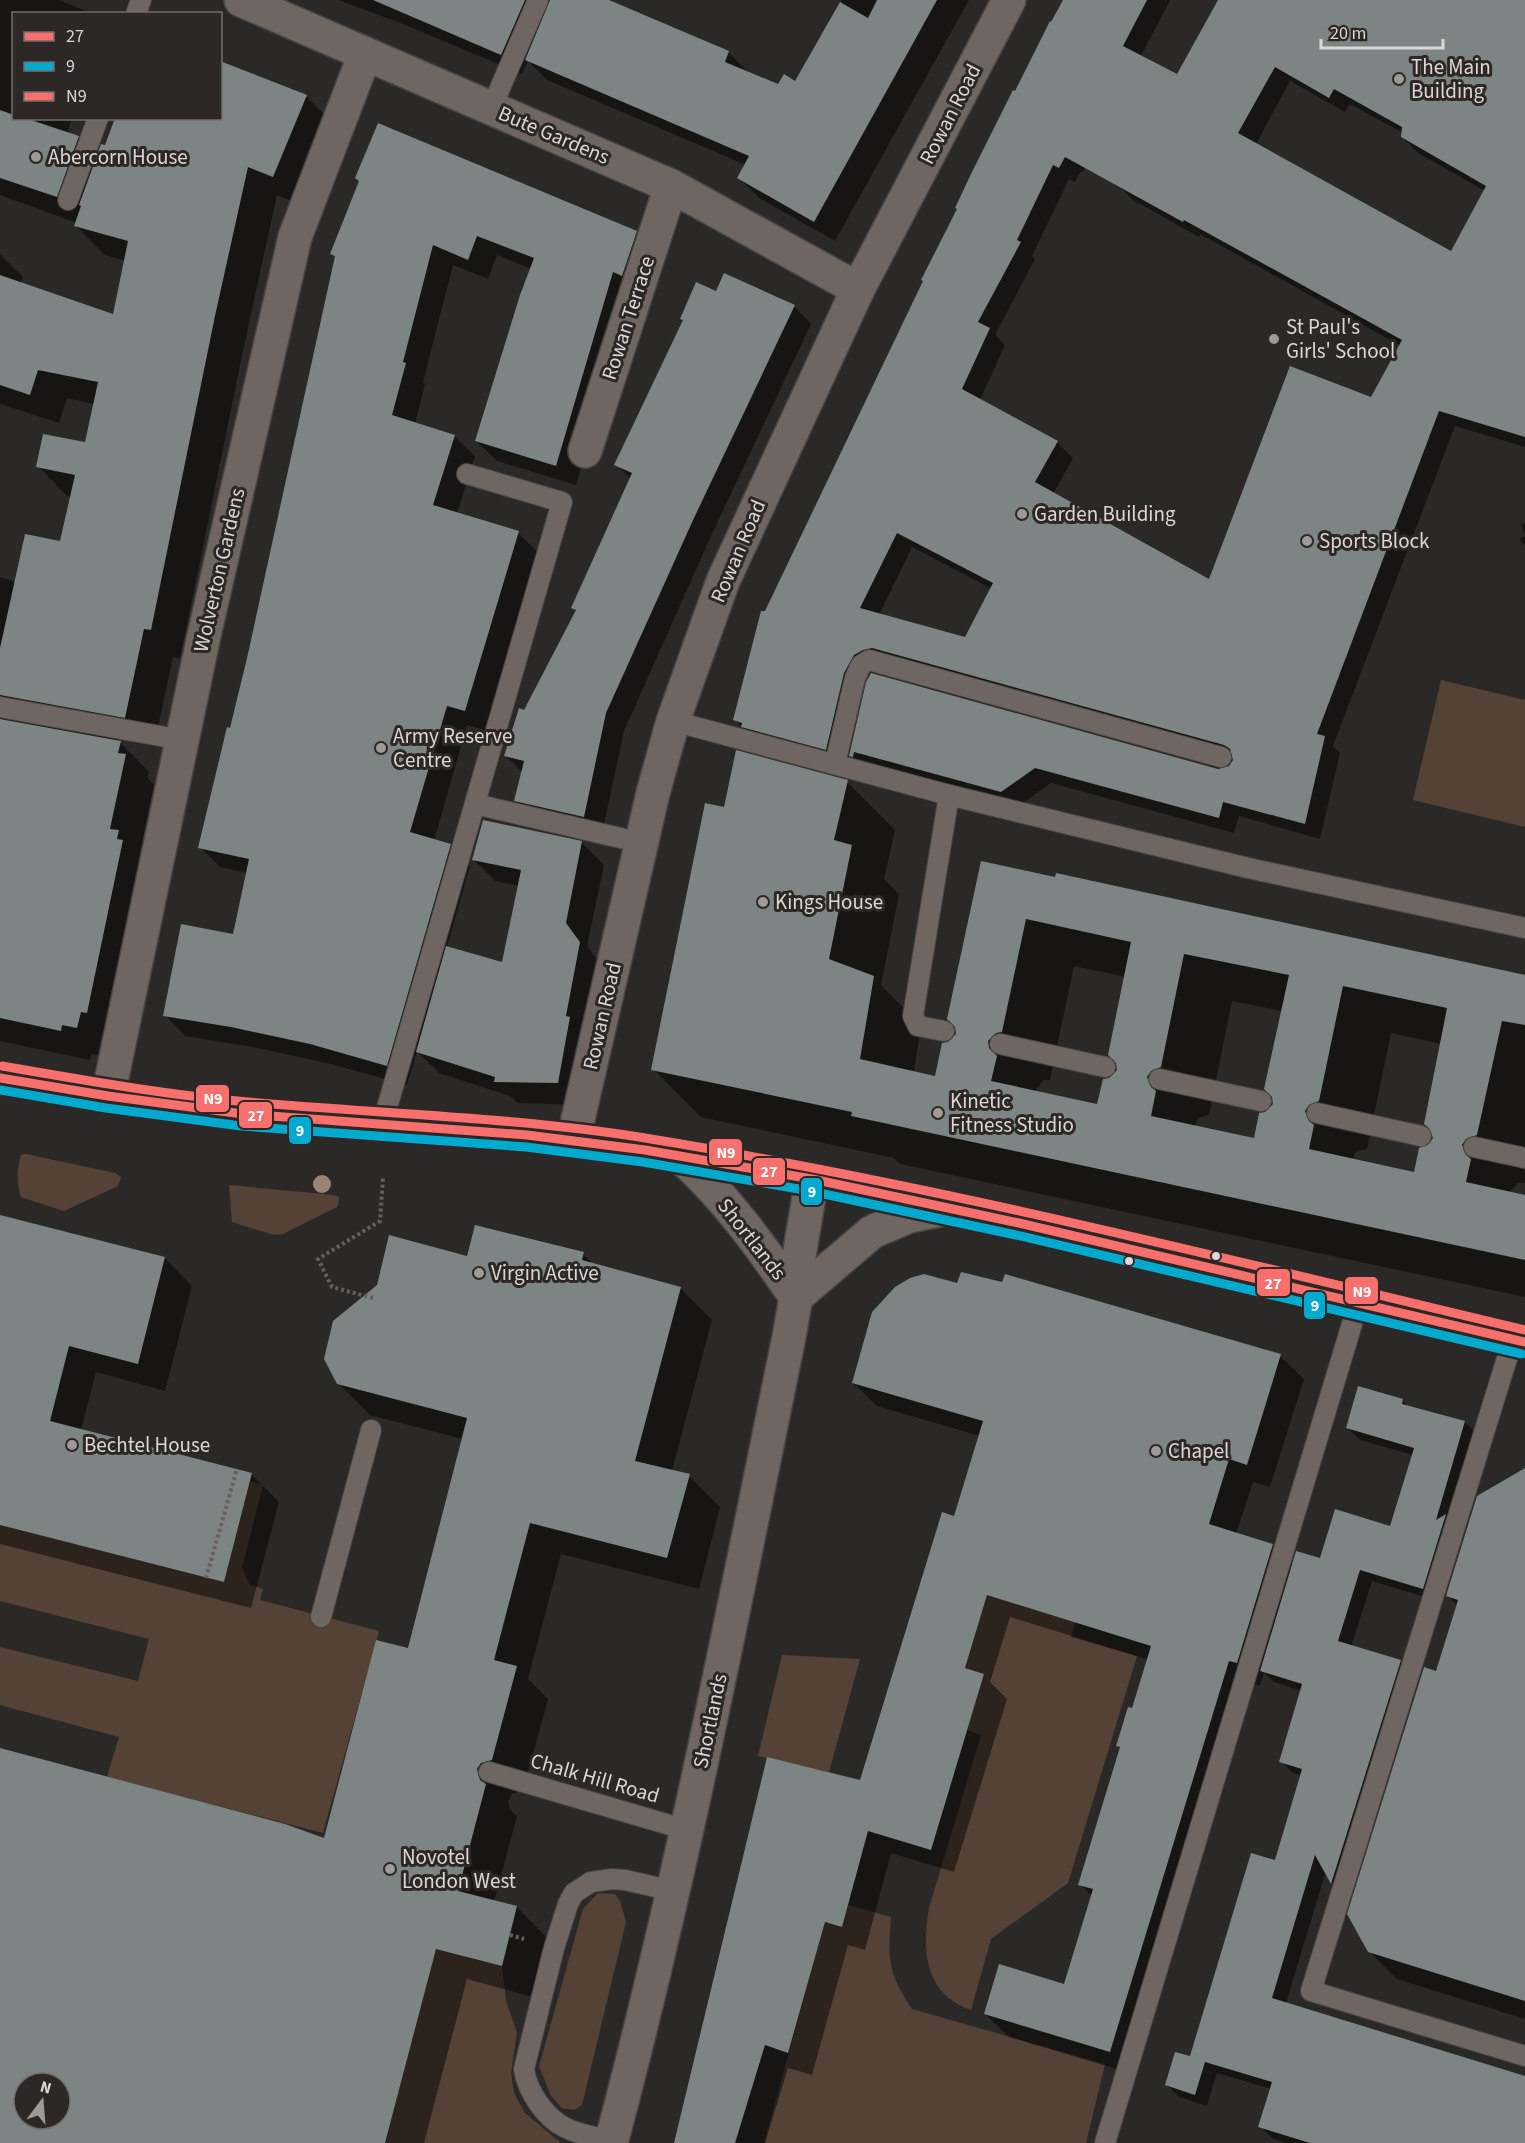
<svg xmlns="http://www.w3.org/2000/svg" width="1525" height="2143" viewBox="0 0 1525 2143" font-family="'Source Sans 3',sans-serif">
	<rect width="100%" height="100%" fill="#2b2927"/>
	<g fill="#554237">
		<path d="M1441,680L1525,700V827L1413,800Z"/>
		<path d="M26,1154L115,1173L121,1177L118,1186L64,1211L21,1197C16,1183 17,1168 21,1155Z"/>
		<path d="M229,1185L334,1195L339,1197V1201L337,1207L283,1234L274,1235L232,1222Z"/>
		<path d="M250,1481L263,1485L242,1568L250,1585L263,1589L260,1600L379,1631L323,1833L107,1777L119,1737L0,1705V1647L138,1681L149,1639L0,1601V1525L224,1582Z"/>
		<path d="M987,1595L1075,1622L1071,1637L1137,1656L1068,1883L991,1939L971,2010C924,1994 922,1950 929,1908L981,1735L967,1730L984,1674L965,1668Z"/>
		<path d="M782,1655L860,1659L829,1772L758,1756Z"/>
		<path d="M598,1893L615,1894L620,1901L626,1922L582,2105L574,2110L562,2108L551,2096L539,2066L583,1909Z"/>
		<path d="M848,1905L891,1917C888,1959 887,1972 912,2009L1105,2064L1086,2143H764L825,1922L842,1927Z"/>
		<path d="M437,1944L466,1957L502,1966L506,2001L517,2032L511,2073L514,2093L525,2113L561,2143H385Z"/>
	</g>
	<g fill="#0007" fill-rule="evenodd">
		<path d="M0,0H58L95,14H14V118H72L67,134L78,138L98,158L106,147L220,118V62L307,97L336,126L303,206L277,195L244,346L180,659L173,657L154,746L117,739L149,772L148,778L154,785L140,854L147,861L106,1056L91,1054L90,1060L0,1041V577L16,582L61,543L72,497L67,496L38,466L86,444L94,404L67,398L59,423L0,404V254L23,277L20,284L114,316L126,261L105,255L75,225L77,223L0,195Z"/>
		<path d="M338,0H605L729,53L750,74L778,86L796,83L842,0H969L835,241L759,198L739,177L746,165L547,80L528,61L522,74L403,24Z"/>
		<path d="M1063,0H1170L1138,62L1139,64L1083,172L1081,171L1075,182L1069,179L1032,256L1035,259L995,335L1005,345L980,400L1057,442L1073,458L1053,494L1210,581L1372,399L1401,346L1200,234L1199,237L1133,200L1118,185L1220,0H1511L1525,56V447L1455,426L1333,746L1340,753L1320,839L1239,816L1234,833L1051,783L1017,807L866,771L851,755L872,675L1218,770H1225L1234,761V758L888,663L869,671L859,689L841,764L750,735L735,720L766,613L1015,93ZM1290,81L1345,112L1350,104L1403,133L1402,137L1418,153L1485,191L1451,253L1256,144ZM912,547L992,589L966,639L879,615Z"/>
		<path d="M360,181L636,232L656,253L633,292L576,485L497,461L476,441L531,269L497,255L488,279L453,265L423,382L425,384L415,424L454,436L475,456L457,514L518,533L539,553L485,730L467,725L434,841L450,845L470,866L447,947L503,964L519,886L495,881L473,859L484,822L582,843L604,865L587,946L601,965L580,1105L518,1103L510,1096L439,1073L417,1051L407,1085L331,1064L253,1047L185,1036L165,1015L234,936L248,873L220,867L200,847L231,729L336,257L332,253Z"/>
		<path d="M717,293L794,306L811,324L711,536L624,731L602,834L533,818L516,800L523,773L506,756L525,712L577,612L573,608L631,479L616,464Z"/>
		<path d="M1525,523V546L1519,539L1525,536L1521,524Z"/>
		<path d="M847,782L895,830L884,879L899,894L881,985L921,1026L914,1072L936,1078L949,1044L957,1034L982,862L1525,976V1180L1524,1183H1518L1509,1193L1525,1196V1297L900,1164L894,1158L701,1117L653,1069L726,809ZM1074,966L1126,977L1118,1071L1110,1080L1098,1106L1036,1092V1089L1044,1080H1050ZM1232,1001L1282,1011L1274,1105L1266,1114L1255,1139L1194,1127L1198,1118L1209,1115ZM1391,1033L1442,1044L1434,1138L1415,1173L1352,1160L1356,1152L1367,1149Z"/>
		<path d="M0,1216L165,1258L192,1286L165,1391L96,1372L81,1430L251,1474L279,1502L251,1608L0,1544Z"/>
		<path d="M583,1254L595,1266L680,1288L712,1320L672,1471L689,1476L720,1507L699,1589L561,1554L528,1679L548,1699L523,1791L512,1794L508,1801L510,1810L517,1816L494,1902L517,1907L548,1939L533,1997L467,1979L424,2143H0V1749L325,1840L410,1650L463,1439L370,1415L338,1383L468,1257ZM24,2083H60V2119H24Z"/>
		<path d="M1280,1356L1304,1379L1270,1487L1253,1482L1236,1534L1272,1545L1293,1566L1321,1560L1391,1528L1413,1455L1360,1440L1348,1428L1402,1400L1410,1408L1465,1422L1477,1434L1435,1600L1372,1581L1351,1647L1400,1662L1412,1674L1344,1895L1333,1884L1326,1871L1286,2003L1525,2078V2143H1286L1272,2138L1260,2126L1271,2089L1217,2073L1207,2106L1179,2097L1167,2085L1191,2058L1276,1862L1302,1776L1293,1773L1281,1761L1302,1691L1274,1682L1264,1673L1260,1686L1253,1683L1133,2074L1009,2037L985,2014L1065,1986L1092,1897L1080,1884L1121,1749L1118,1746L1133,1710L1149,1660L1010,1617L990,1682L1007,1699L954,1872L891,1853L865,1950L848,1945L812,2075L788,2068L765,2143H676L861,1782L955,1518L980,1436L877,1406L853,1383Z"/>
		<path d="M1525,1475V2019L1397,1979L1369,1951L1437,1673L1458,1606L1448,1596Z"/>
	</g>
	<g fill="#7c8484" fill-rule="evenodd">
		<path d="M373,0H525L501,55Z"/>
		<path d="M550,0H609L729,51L725,62L778,84L784,74L795,81L840,2L868,18L877,0H937L814,222L737,178L749,156L525,60Z"/>
		<path d="M1063,0H1147L1123,46L1177,74L1218,0H1525V437L1439,411L1317,734L1325,736L1305,824L1223,802L1219,818L1035,768L1001,792L854,752L853,757L849,756L866,682L871,673L1218,769L1229,766L1233,760L1230,749L1224,745L872,648L863,650L854,655L844,673L826,750L741,727L742,723L733,720L761,611H765L923,281L921,280L957,209L955,208L971,174L1013,90L1015,91L1050,21L1051,22ZM1275,67L1329,98L1334,89L1402,127L1401,137L1486,186L1451,251L1238,133ZM1065,157L1183,222L1184,220L1402,340L1371,397L1290,366L1209,579L1035,482L1058,441L962,389L990,328L978,322L1021,242L1017,240L1053,165L1059,168ZM897,533L993,583L965,637L860,608Z"/>
		<path d="M220,61L307,95L273,177L248,167L215,316L151,630L144,629L125,718L0,695V648L25,534L60,541L75,475L36,467L43,434L85,442L98,382L38,370L30,395L0,385V275L113,314L128,241L74,226L81,206L79,205L101,144L105,145L115,118H220Z"/>
		<path d="M0,110L14,115V118H25L79,136L57,197L0,178Z"/>
		<path d="M378,123L637,231L622,276L613,272L556,466L475,441L520,295L534,258L477,236L468,260L433,245L403,362L406,363L392,415L455,435L433,505L519,531L465,711L447,706L410,832L451,844L387,1066L310,1044L231,1027L163,1016L181,924L233,934L249,859L198,848L227,727L230,728L247,658L335,256L330,254L359,181L355,178Z"/>
		<path d="M724,273L795,305L694,518L606,713L584,817L514,801L524,761L504,756L519,708L524,710L576,610L571,608L632,473L614,465L683,320L680,319L696,282L716,291Z"/>
		<path d="M0,719L121,741L118,753L126,754L110,829L119,830L117,839L123,840L87,1013L81,1012L77,1028L62,1025L61,1031L0,1018Z"/>
		<path d="M736,750L848,780L834,840L852,845L829,959L874,976L860,1059L935,1076L942,1043L948,1042L956,1034L955,1027L947,1019L981,861L1055,877L1056,873L1525,975V1025L1502,1021L1477,1135L1466,1139L1462,1145L1466,1155L1471,1159L1466,1182L1525,1195V1260L851,1116L852,1112L651,1070L705,803L724,807ZM1026,919L1131,942L1108,1055L1116,1063L1117,1070L1109,1078L1103,1079L1097,1104L991,1081L997,1056L989,1048L988,1041L996,1033L1002,1032ZM1184,954L1289,975L1264,1089L1272,1097L1273,1104L1265,1112L1259,1113L1254,1138L1151,1116L1156,1091L1151,1087L1147,1077L1151,1071L1161,1067ZM1343,986L1447,1008L1424,1124L1429,1128L1433,1138L1429,1144L1419,1148L1414,1172L1309,1149L1314,1125L1309,1121L1305,1111L1309,1105L1319,1101Z"/>
		<path d="M483,820L582,841L566,923L580,942L566,1016L570,1017L558,1083L494,1082L495,1077L416,1052L446,946L502,962L521,870L472,860Z"/>
		<path d="M0,1215L165,1257L138,1364L69,1346L50,1421L252,1473L224,1582L0,1525Z"/>
		<path d="M475,1225L584,1252L582,1260L681,1287L635,1461L690,1474L667,1558L530,1523L494,1660L517,1666L492,1760L481,1763L477,1769L480,1780L486,1784L458,1891L517,1906L502,1966L436,1949L385,2143H0V1748L285,1824L324,1838L376,1640L408,1648L467,1418L337,1384L324,1359L333,1321L377,1285L389,1235L467,1256ZM24,2083H60V2119H24Z"/>
		<path d="M961,1272L1002,1282L1005,1274L1281,1354L1247,1465L1229,1459L1209,1524L1273,1544L1237,1663L1229,1661L1110,2052L984,2014L999,1964L1064,1984L1093,1889L1078,1885L1120,1747L1116,1746L1128,1707L1132,1708L1151,1646L987,1595L965,1668L984,1674L931,1850L868,1831L842,1927L825,1922L788,2053L765,2045L735,2143H674L767,1757L860,1780L942,1512L954,1516L983,1421L852,1383L872,1312L895,1287L910,1278L924,1274L957,1283Z"/>
		<path d="M1358,1386L1403,1399L1402,1404L1465,1421L1436,1520L1446,1514L1423,1589L1360,1570L1338,1641L1401,1660L1331,1884L1315,1855L1272,1998L1525,2076V2143H1310L1258,2127L1272,2082L1205,2062L1195,2095L1165,2085L1175,2052L1190,2056L1251,1853L1275,1860L1302,1769L1279,1762L1302,1684L1260,1671L1296,1551L1320,1558L1335,1509L1390,1526L1414,1448L1346,1428Z"/>
		<path d="M1525,1468V2001L1368,1952L1347,1914L1424,1667L1436,1671L1458,1600L1446,1596L1477,1496Z"/>
	</g>
	<g fill="none" stroke-linecap="round" stroke-linejoin="round">
		<g stroke="#464544" stroke-width="22">
			<g id="service">
				<path d="M136,14L141,0"/>
				<path d="M491,109L538,0"/>
				<path d="M68,200L98,118"/>
				<path d="M0,707L182,740"/>
				<path d="M673,721L949,795L1248,868L1525,928"/>
				<path d="M835,764L855,678L861,665L869,660L1221,757"/>
				<path d="M475,804L642,843"/>
				<path d="M944,1031L918,1026L913,1016L949,795"/>
				<path d="M1000,1044L1105,1067"/>
				<path d="M1159,1079L1261,1101"/>
				<path d="M1317,1113L1421,1136"/>
				<path d="M382,1125L562,502L467,474"/>
				<path d="M1474,1147L1525,1158"/>
				<path d="M1513,1339L1311,1991L1525,2056"/>
				<path d="M321,1617L371,1430"/>
				<path d="M489,1772L687,1830"/>
				<path d="M611,2141C597,2137 580,2135 566,2128C545,2118 527,2091 524,2069L554,1948L568,1904L574,1893L591,1882L612,1879L625,1880L673,1891"/>
				<path d="M1105,2143L1358,1304"/>
			</g>
		</g>
		<g stroke="#464544" stroke-width="36">
			<g id="minor">
				<path d="M241,0L671,186L858,289"/>
				<path d="M585,451L671,186"/>
				<path d="M108,1096L203,640L295,237L365,54"/>
				<path d="M573,1141L653,793L673,721L723,581L858,289L1009,0"/>
				<path d="M681,1157C726,1197 762,1248 796,1297"/>
				<path d="M796,1297L872,1232L909,1216L949,1208"/>
				<path d="M611,2143C682,1877 734,1606 789,1337L796,1297L798,1262L812,1179"/>
			</g>
		</g>
		<g stroke="#464544" stroke-width="36">
			<path id="primary" d="M0,1078L108,1096L243,1114L527,1135L645,1150L812,1179L1019,1223L1525,1342"/>
		</g>
		<g stroke="#665f5c" stroke-width="4" stroke-dasharray="3 3" stroke-linecap="butt">
			<path d="M373,1298L332,1287L318,1259L380,1221L383,1178"/>
			<path d="M206,1578L237,1469"/>
			<path d="M510,1935L524,1939"/>
		</g>
		<use href="#service" stroke="#706661" stroke-width="20"/>
		<use href="#minor" stroke="#706661" stroke-width="33"/>
		<use href="#primary" stroke="#665d58" stroke-width="33"/>
		<g stroke="#2d2825" stroke-width="14">
			<path id="bus-1" d="M0,1078L108,1096L243,1114L527,1135L645,1150L812,1179L1019,1223L1525,1342"/>
		</g>
		<g stroke="#2d2825" stroke-width="14">
			<path id="bus-2" d="M0,1090L106,1108L241,1126L526,1147L643,1162L810,1191L1016,1235L1522,1354"/>
		</g>
		<g stroke="#2d2825" stroke-width="14">
			<path id="bus-3" d="M2,1066C84,1080 166,1095 248,1102C382,1114 518,1117 651,1139C945,1187 1235,1261 1525,1330"/>
		</g>
		<use href="#bus-1" stroke="#f8706d" stroke-width="9"/>
		<use href="#bus-2" stroke="#00a9ce" stroke-width="9"/>
		<use href="#bus-3" stroke="#f8706d" stroke-width="9"/>
	</g>
	<circle fill="#9c8273" cx="322" cy="1184" r="9"/>
	<g fill="#9d9a98" stroke="#2d2825" stroke-width="2">
		<circle cx="1399" cy="79" r="6"/>
		<circle cx="36" cy="157" r="6"/>
		<circle cx="1274" cy="339" r="6"/>
		<circle cx="1022" cy="514" r="6"/>
		<circle cx="1307" cy="541" r="6"/>
		<circle cx="381" cy="748" r="6"/>
		<circle cx="763" cy="902" r="6"/>
		<circle cx="938" cy="1113" r="6"/>
		<circle cx="479" cy="1273" r="6"/>
		<circle cx="72" cy="1445" r="6"/>
		<circle cx="1156" cy="1451" r="6"/>
		<circle cx="390" cy="1869" r="6"/>
	</g>
	<g fill="#dbd7d5" stroke="#2d2825" stroke-width="2">
		<circle cx="1216" cy="1256" r="5"/>
		<circle cx="1129" cy="1261" r="5"/>
	</g>
	<g text-anchor="middle" dominant-baseline="central" stroke-width="6" stroke-linejoin="round" paint-order="stroke">
		<g font-size="21" fill="#dbd7d5" stroke="#2d2825" text-anchor="start">
			<text x="1411" y="67">The Main<tspan x="1411" dy="24">Building</tspan></text>
			<text x="48" y="157">Abercorn House</text>
			<text x="1286" y="327">St Paul's<tspan x="1286" dy="24">Girls' School</tspan></text>
			<text x="1034" y="514">Garden Building</text>
			<text x="1319" y="541">Sports Block</text>
			<text x="393" y="736">Army Reserve<tspan x="393" dy="24">Centre</tspan></text>
			<text x="775" y="902">Kings House</text>
			<text x="950" y="1101">Kinetic<tspan x="950" dy="24">Fitness Studio</tspan></text>
			<text x="491" y="1273">Virgin Active</text>
			<text x="84" y="1445">Bechtel House</text>
			<text x="1168" y="1451">Chapel</text>
			<text x="402" y="1857">Novotel<tspan x="402" dy="24">London West</tspan></text>
		</g>
		<g font-size="21" fill="#dbd7d5" stroke="#2d2825">
			<text transform="translate(950 114) rotate(-63)">Rowan Road</text>
			<text transform="translate(554 135) rotate(23)">Bute Gardens</text>
			<text transform="translate(628 318) rotate(-72)">Rowan Terrace</text>
			<text transform="translate(738 551) rotate(-67)">Rowan Road</text>
			<text transform="translate(219 570) rotate(-77)">Wolverton Gardens</text>
			<text transform="translate(602 1016) rotate(-77)">Rowan Road</text>
			<text transform="translate(752 1239) rotate(52)">Shortlands</text>
			<text transform="translate(710 1721) rotate(-78)">Shortlands</text>
			<text transform="translate(595 1778) rotate(16)">Chalk Hill Road</text>
		</g>
	</g>
	<g stroke="#2d2825" stroke-width="2">
		<rect x="195" y="1084" width="35" height="29" rx="6" fill="#f8706d"/>
		<rect x="238" y="1101" width="35" height="28" rx="6" fill="#f8706d"/>
		<rect x="288" y="1116" width="24" height="29" rx="6" fill="#00a9ce"/>
		<rect x="708" y="1138" width="35" height="28" rx="6" fill="#f8706d"/>
		<rect x="752" y="1157" width="34" height="29" rx="6" fill="#f8706d"/>
		<rect x="800" y="1177" width="23" height="29" rx="6" fill="#00a9ce"/>
		<rect x="1256" y="1268" width="35" height="29" rx="6" fill="#f8706d"/>
		<rect x="1344" y="1276" width="35" height="29" rx="6" fill="#f8706d"/>
		<rect x="1303" y="1291" width="23" height="29" rx="6" fill="#00a9ce"/>
	</g>
	<g font-size="16" text-anchor="middle" font-weight="bold" fill="#fff">
		<text x="213" y="1104">N9</text>
		<text x="256" y="1121">27</text>
		<text x="300" y="1136">9</text>
		<text x="726" y="1158">N9</text>
		<text x="769" y="1177">27</text>
		<text x="812" y="1197">9</text>
		<text x="1273" y="1289">27</text>
		<text x="1362" y="1297">N9</text>
		<text x="1315" y="1311">9</text>
	</g>
	<rect x="12" y="12" width="210" height="108" fill="#2d2825" stroke="#736e6b" stroke-width="1.5"/>
	<rect x="24" y="32" width="30" height="9" fill="#f8706d" stroke="#736e6b" stroke-width="1.5"/>
	<text x="66" y="42" font-size="18" fill="#dbd7d5">27</text>
	<rect x="24" y="62" width="30" height="9" fill="#00a9ce" stroke="#736e6b" stroke-width="1.5"/>
	<text x="66" y="72" font-size="18" fill="#dbd7d5">9</text>
	<rect x="24" y="92" width="30" height="9" fill="#f8706d" stroke="#736e6b" stroke-width="1.5"/>
	<text x="66" y="102" font-size="18" fill="#dbd7d5">N9</text>
	<g transform="translate(42 2101) rotate(16)"><circle r="28" fill="#2d2825" stroke="#736e6b" stroke-width="1.5"/>
	<path d="M0-4.5L10 22L0 15L-10 22Z" fill="#9d9a98"/>
	<text y="-9" font-size="16" font-weight="bold" text-anchor="middle" fill="#dbd7d5">N</text>
	</g>
	<path d="M1321 39v9h122v-9" fill="none" stroke="#dbd7d5" stroke-width="3"/>
	<text x="1330" y="39" font-size="18" fill="#dbd7d5" stroke="#2d2825" stroke-width="4.5" paint-order="stroke">20 m</text>
</svg>
